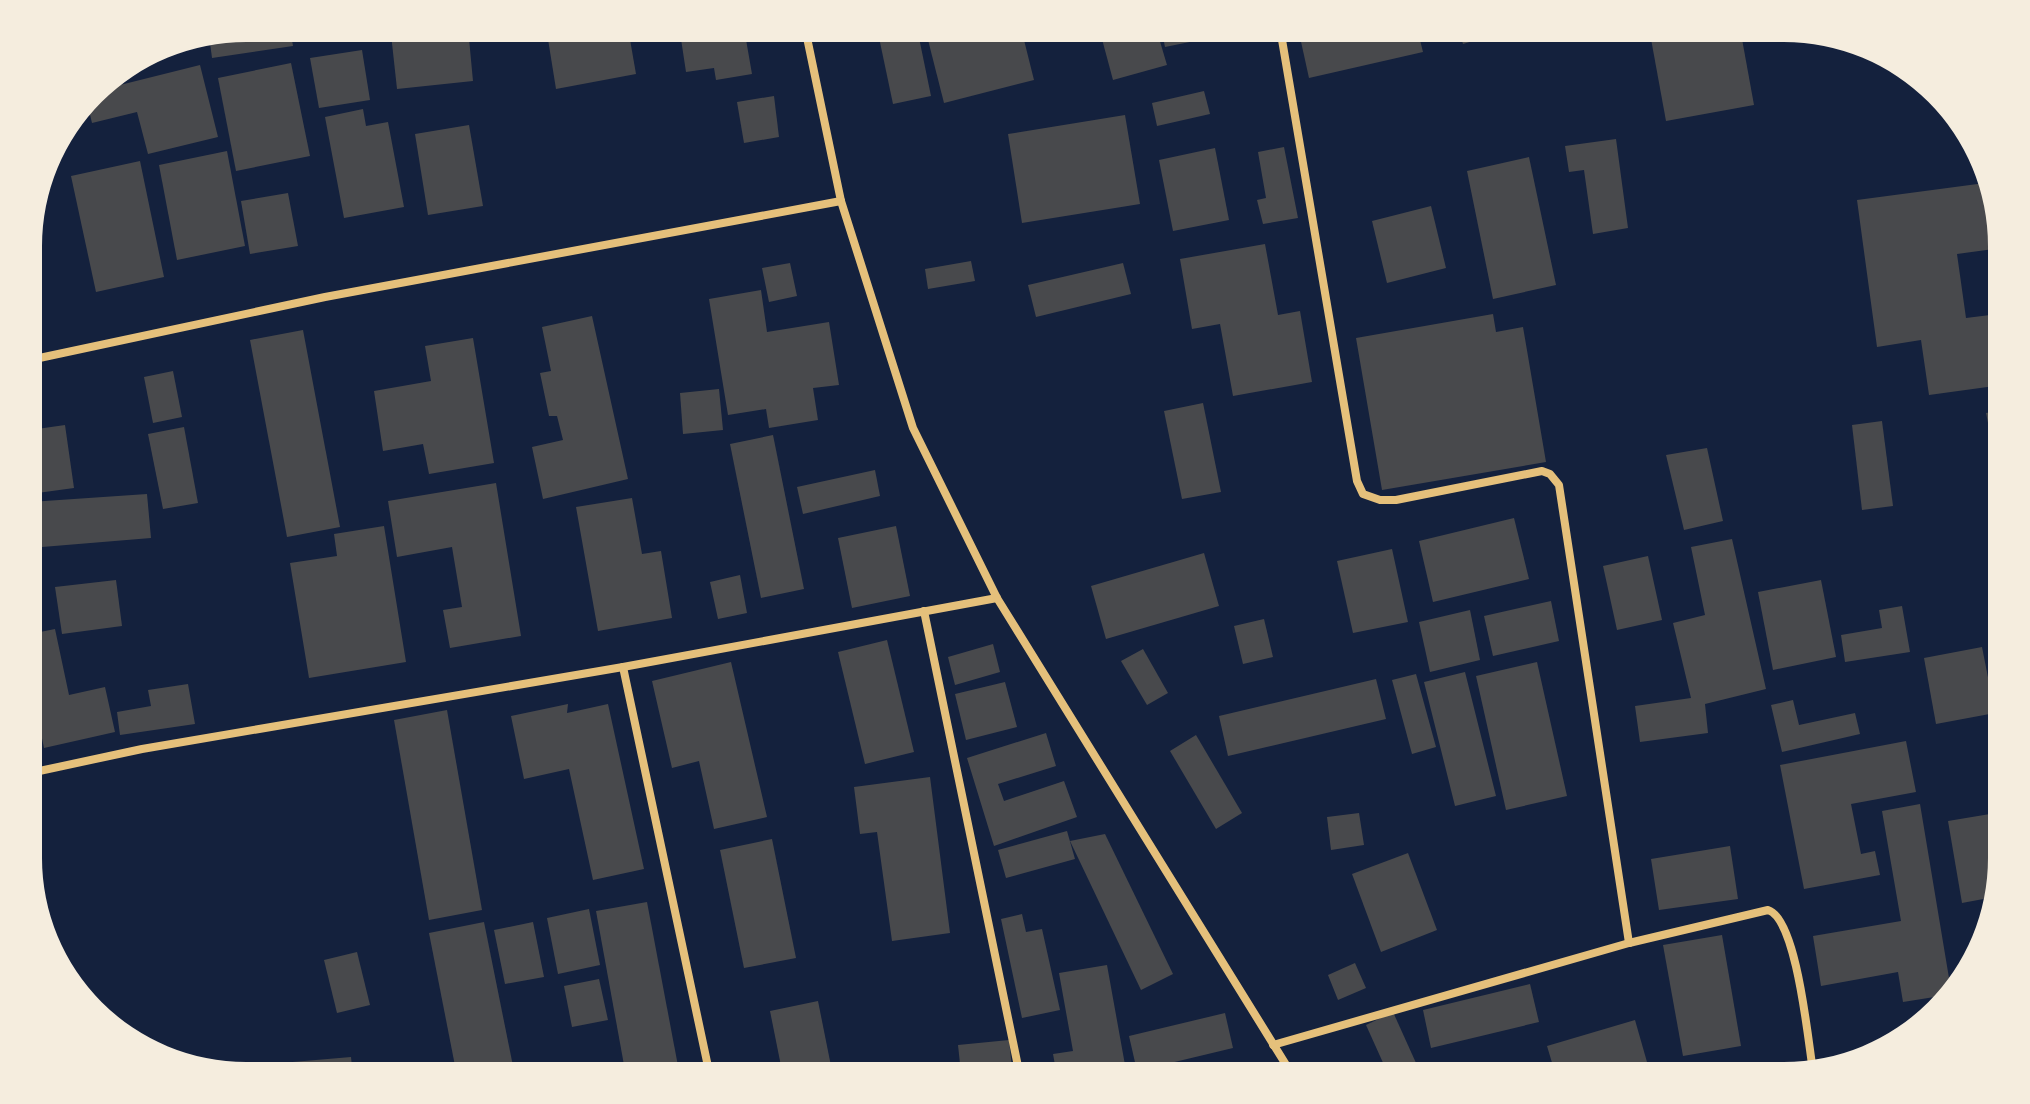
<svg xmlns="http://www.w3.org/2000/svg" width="2030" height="1104" viewBox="0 0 2030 1104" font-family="Roboto,sans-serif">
	<rect width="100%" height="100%" fill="#14213d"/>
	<g fill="#48494c">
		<path d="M246,28H290L293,46L212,58L209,35Z"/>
		<path d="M448,28H468L473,81L397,89L391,34Z"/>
		<path d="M576,28H628L636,74L556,89L547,33Z"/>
		<path d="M691,28H744L752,74L716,80L714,68L686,72L681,39L693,37Z"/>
		<path d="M877,28H917L931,96L893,104Z"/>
		<path d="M925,28H1021L1034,80L944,103Z"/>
		<path d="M1099,28H1156L1167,65L1113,80Z"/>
		<path d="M1161,28H1243L1244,31L1165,47Z"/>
		<path d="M1298,28H1417L1423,52L1309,78Z"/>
		<path d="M1458,28H1512V29L1463,44Z"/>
		<path d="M1649,28H1740L1754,105L1666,121Z"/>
		<path d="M191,39L193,47L145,56L163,44Z"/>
		<path d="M362,50L370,100L319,108L310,58Z"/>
		<path d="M291,63L310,156L236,171L218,78Z"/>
		<path d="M200,65L218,137L148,154L137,112L92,123L87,102L96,91Z"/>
		<path d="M1204,91L1210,114L1157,126L1152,103Z"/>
		<path d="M774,96L779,137L744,143L737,102Z"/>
		<path d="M363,109L366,126L388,122L404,207L344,218L325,117Z"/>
		<path d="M1125,115L1140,204L1022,223L1008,134Z"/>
		<path d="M469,125L483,206L428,215L415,134Z"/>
		<path d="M1616,139L1628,228L1593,234L1584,170L1569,172L1565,146Z"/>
		<path d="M1284,147L1298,218L1263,224L1257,200L1266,198L1258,152Z"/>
		<path d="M1215,148L1229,220L1173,231L1159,160Z"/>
		<path d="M227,151L245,246L177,260L159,165Z"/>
		<path d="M1529,157L1556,285L1493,299L1467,171Z"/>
		<path d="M140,161L164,277L96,292L71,176Z"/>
		<path d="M1985,183L2001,231V248L1957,254L1966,318L1998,314L1995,291L2002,290V385L1929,395L1921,340L1877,347L1857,200Z"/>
		<path d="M288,193L298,246L250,254L241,201Z"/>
		<path d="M1431,206L1446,268L1387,283L1372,221Z"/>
		<path d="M1265,244L1278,315L1300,311L1312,382L1233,396L1220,324L1192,329L1180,259Z"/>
		<path d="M971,261L975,281L928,289L925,269Z"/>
		<path d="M790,263L797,296L769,302L762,268Z"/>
		<path d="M1123,263L1131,294L1036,317L1028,285Z"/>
		<path d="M761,290L767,332L829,322L839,385L813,388L818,420L769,428L766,409L728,415L709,299Z"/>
		<path d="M1493,314L1496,332L1523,327L1546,462L1382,490L1356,338Z"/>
		<path d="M592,316L628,479L543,499L532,447L563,440L557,416H549L540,373L551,371L542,327Z"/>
		<path d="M303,330L340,527L287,537L250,340Z"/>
		<path d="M473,338L494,463L429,474L423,444L383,451L374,391L431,381L425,346Z"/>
		<path d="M173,371L182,417L153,423L144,377Z"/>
		<path d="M719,389L723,430L683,434L680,393Z"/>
		<path d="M1203,403L1221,492L1182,499L1164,411Z"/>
		<path d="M2002,410V461L1996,462L1986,413Z"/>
		<path d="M1882,421L1893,506L1862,510L1852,425Z"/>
		<path d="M65,425L74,488L30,494V430Z"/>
		<path d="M184,427L198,503L163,509L148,434Z"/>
		<path d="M773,435L804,589L761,598L730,444Z"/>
		<path d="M1707,448L1723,521L1684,530L1666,455Z"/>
		<path d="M875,470L880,496L803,514L797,487Z"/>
		<path d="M496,483L521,636L450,648L443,610L462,607L452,547L397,557L388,501Z"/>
		<path d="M147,494L151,538L30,548V502Z"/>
		<path d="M632,498L642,554L661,551L672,618L598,631L576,507Z"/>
		<path d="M1514,518L1529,579L1433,602L1419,541Z"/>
		<path d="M384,526L406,662L309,678L290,563L337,556L334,534Z"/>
		<path d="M896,526L910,596L852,608L838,538Z"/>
		<path d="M1732,539L1766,689L1705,704L1708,733L1640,742L1635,706L1691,698L1673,623L1705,615L1691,547Z"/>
		<path d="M1392,549L1408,622L1353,633L1337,561Z"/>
		<path d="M1204,553L1219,606L1106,639L1091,586Z"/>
		<path d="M1648,556L1662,620L1617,630L1603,566Z"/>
		<path d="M740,575L747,613L718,619L710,582Z"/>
		<path d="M116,580L122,626L62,634L55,587Z"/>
		<path d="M1821,580L1836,657L1773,670L1758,592Z"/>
		<path d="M1551,601L1559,641L1493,656L1484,616Z"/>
		<path d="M1902,606L1910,652L1845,662L1841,635L1882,628L1879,610Z"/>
		<path d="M1470,610L1480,660L1430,672L1419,622Z"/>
		<path d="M1264,619L1273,657L1243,664L1234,626Z"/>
		<path d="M55,629L69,695L105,687L115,732L44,748L30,681V634Z"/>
		<path d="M887,640L914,752L865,764L838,652Z"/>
		<path d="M993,644L1000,672L955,685L948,657Z"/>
		<path d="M1982,647L1995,713L1936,724L1924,658Z"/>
		<path d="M1143,649L1168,693L1147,705L1121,661Z"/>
		<path d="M731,662L767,817L714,829L699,761L672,768L652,681Z"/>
		<path d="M1537,662L1567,796L1506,810L1476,676Z"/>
		<path d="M1465,672L1496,796L1455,806L1424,682Z"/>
		<path d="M1416,674L1436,747L1412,754L1392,680Z"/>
		<path d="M1376,679L1386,719L1228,756L1219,716Z"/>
		<path d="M1005,682L1017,727L966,740L955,694Z"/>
		<path d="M188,684L195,724L120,735L117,712L151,706L148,690Z"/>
		<path d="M1793,700L1799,725L1855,713L1860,734L1782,752L1771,705Z"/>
		<path d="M568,704L567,713L608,704L644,869L593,880L569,769L524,779L511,716Z"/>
		<path d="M447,710L482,910L429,920L394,720Z"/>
		<path d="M1046,733L1056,766L998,784L1004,801L1064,781L1077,817L994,846L967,758Z"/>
		<path d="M1196,735L1242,813L1216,829L1170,751Z"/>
		<path d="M1906,741L1916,792L1851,804L1861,854L1875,851L1880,875L1804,889L1780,765Z"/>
		<path d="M930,777L950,933L892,941L877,832L860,834L854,787Z"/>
		<path d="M1920,804L1951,990L1947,995L1903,1002L1898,972L1821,986L1813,936L1901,921L1882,811Z"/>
		<path d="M2002,812V872L1994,897L1962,903L1948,821Z"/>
		<path d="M1359,813L1364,845L1331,850L1327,817Z"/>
		<path d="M1067,831L1075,859L1006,878L998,850Z"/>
		<path d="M1105,834L1173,974L1141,990L1070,841Z"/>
		<path d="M772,839L796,958L744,968L720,850Z"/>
		<path d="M1730,846L1738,899L1659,910L1651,859Z"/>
		<path d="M1408,853L1437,930L1381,952L1352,874Z"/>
		<path d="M647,902L678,1066L626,1076L596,911Z"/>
		<path d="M589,909L600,965L558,974L547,918Z"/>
		<path d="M1022,914L1026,932L1042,929L1060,1010L1022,1018L1001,919Z"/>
		<path d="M484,922L515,1076H457L429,933Z"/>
		<path d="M533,922L544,977L505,984L494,930Z"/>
		<path d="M1722,935L1741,1046L1683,1056L1663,945Z"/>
		<path d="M357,952L370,1005L337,1013L324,960Z"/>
		<path d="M1355,963L1366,988L1338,1000L1328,975Z"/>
		<path d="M1107,965L1127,1076H1057L1053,1054L1073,1051L1059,973Z"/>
		<path d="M599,979L608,1020L572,1027L564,986Z"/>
		<path d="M1530,984L1539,1022L1431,1048L1423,1010Z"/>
		<path d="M818,1001L833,1076H783L770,1011Z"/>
		<path d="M1393,1012L1421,1074L1417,1076H1389L1366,1025Z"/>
		<path d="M1225,1013L1233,1048L1137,1071L1129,1036Z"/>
		<path d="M1635,1020L1651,1076H1556L1547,1046Z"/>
		<path d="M1009,1040L1012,1068L961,1073L958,1045Z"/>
		<path d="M351,1057L353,1076H270L269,1064Z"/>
	</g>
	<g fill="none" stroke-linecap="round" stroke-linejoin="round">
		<g stroke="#e5c07b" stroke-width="8">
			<path d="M805,28L841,201L913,428L997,598L1293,1076"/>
			<path d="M1280,28L1357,481L1363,494L1380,500H1396L1542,471L1550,474L1559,485L1629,943"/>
			<path d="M30,360L325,297L841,201"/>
			<path d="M924,611L1020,1076"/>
			<path d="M623,667L710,1076"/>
			<path d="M30,773L142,749L623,667L997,598"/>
			<path d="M1273,1045L1629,943L1768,910C1797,919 1808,1041 1813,1071"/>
		</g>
	</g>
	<path d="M0 0H2030V1104H0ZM246 42H1784A204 204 0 0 1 1988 246V858A204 204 0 0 1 1784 1062H246A204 204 0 0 1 42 858V246A204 204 0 0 1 246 42Z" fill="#f5edde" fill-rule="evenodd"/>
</svg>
